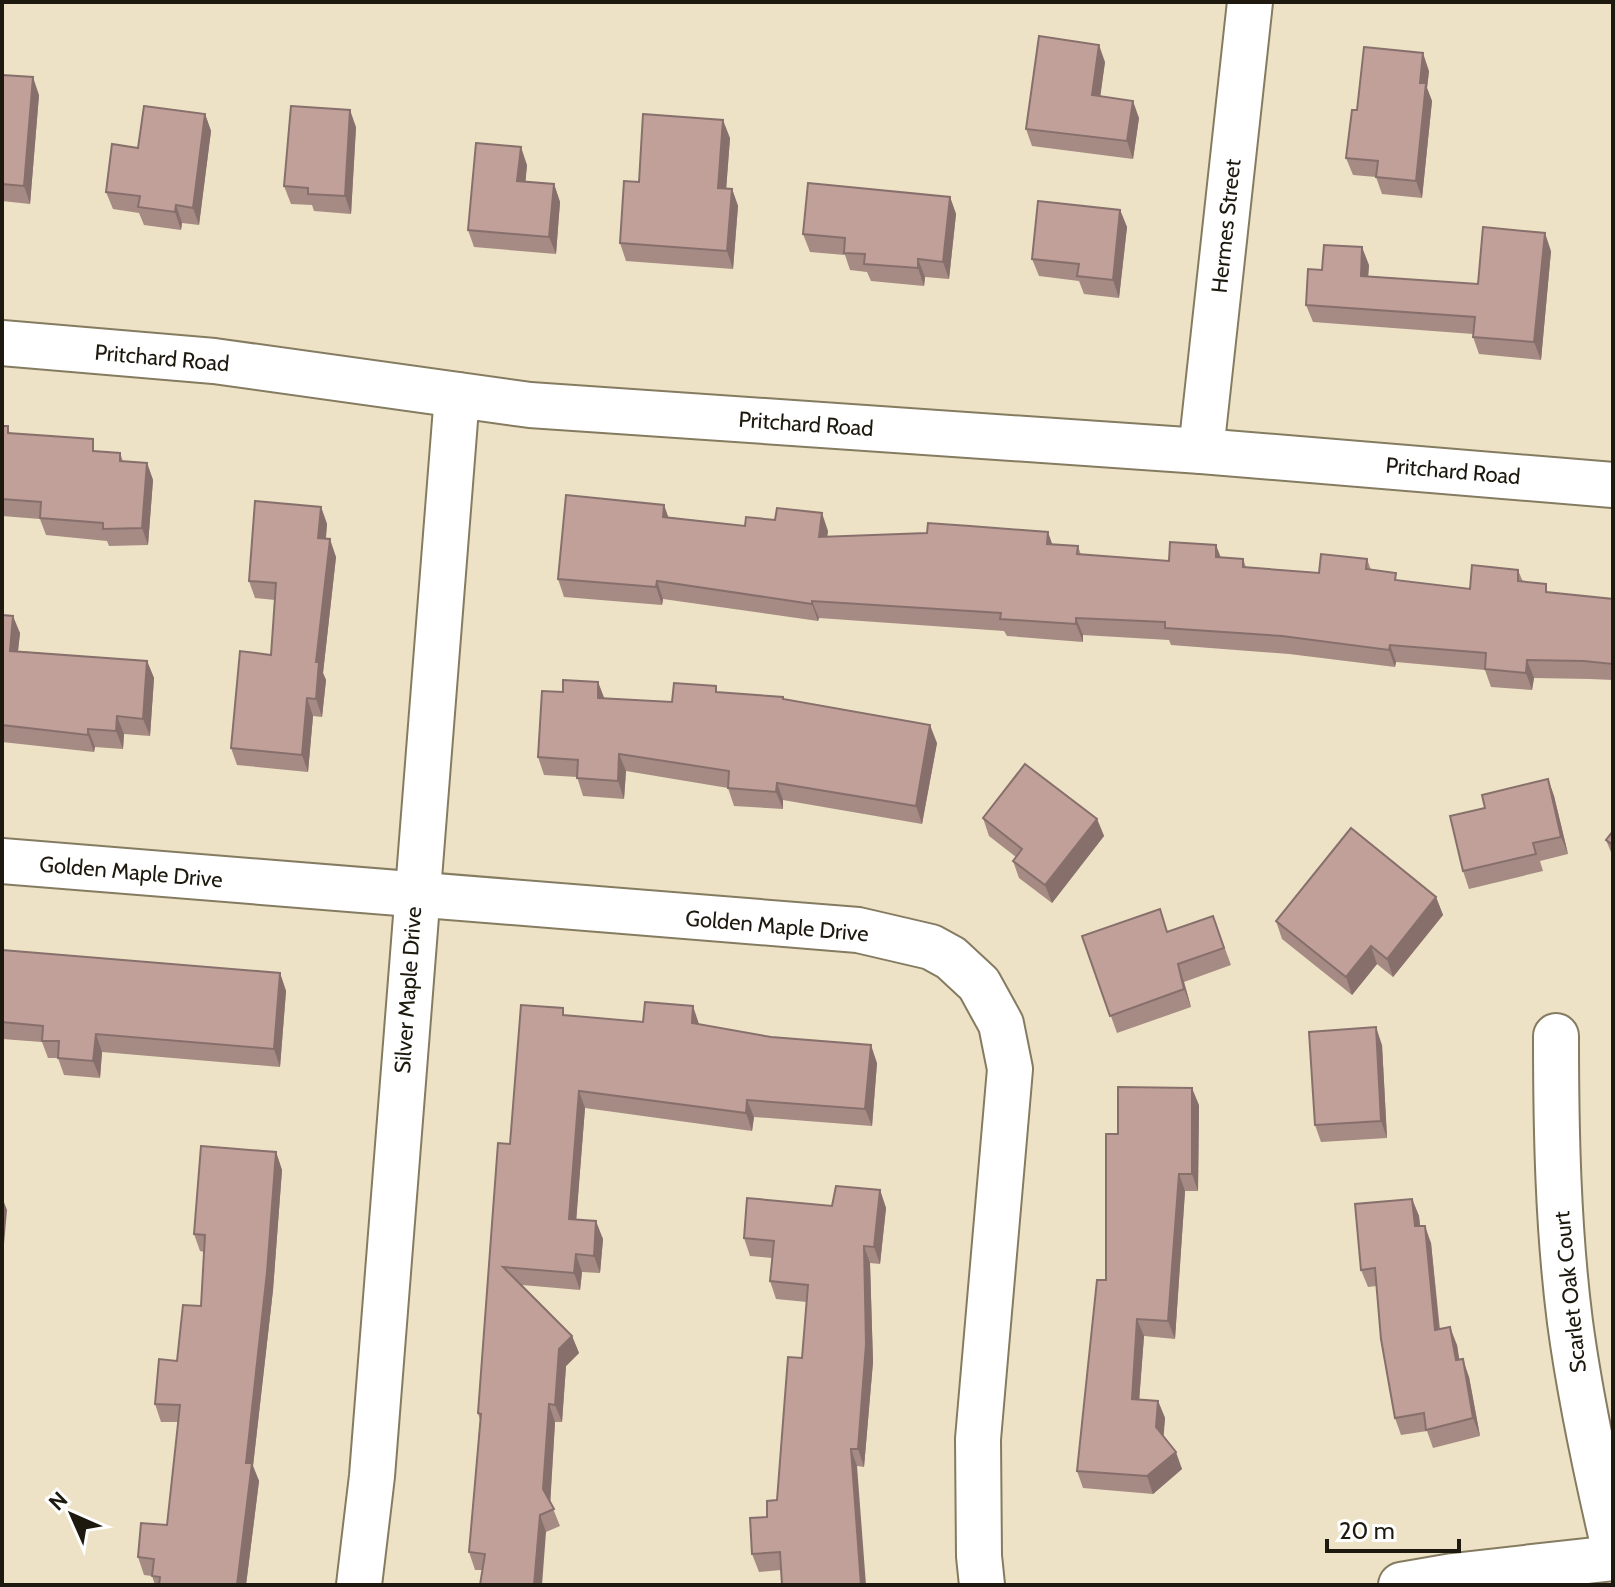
<svg xmlns="http://www.w3.org/2000/svg" width="1615" height="1587" viewBox="0 0 1615 1587" font-family="Cabin,sans-serif">
	<rect width="100%" height="100%" fill="#ede2c5"/>
	<g fill="none" stroke-linecap="round" stroke-linejoin="round">
		<g stroke="#857b61" stroke-width="48">
			<g id="street">
				<path d="M2,343L214,361L530,405L1201,451L1613,485"/>
				<path d="M1201,451L1250,2"/>
				<path d="M2,861L858,930L931,947L951,958L979,984L1001,1024L1010,1069L978,1439L979,1556L982,1585"/>
				<path d="M1556,1036C1556,1132 1558,1228 1570,1322C1580,1397 1596,1471 1613,1544"/>
				<path d="M359,1585L372,1476L457,395"/>
				<path d="M1401,1585L1453,1576L1613,1558"/>
			</g>
		</g>
		<use href="#street" stroke="#fff" stroke-width="44"/>
	</g>
	<g fill="#a68a84">
		<path d="M1105,62L1100,96L1139,118L1133,159L1032,146L1026,129Z"/>
		<path d="M1429,71L1427,88L1432,101L1422,198L1382,194L1376,177L1353,175L1346,158L1357,110Z"/>
		<path d="M2,75L39,95L30,204L2,201Z"/>
		<path d="M205,114L211,131L199,225L182,223L181,230L144,225L139,213L113,209L106,192Z"/>
		<path d="M356,127L351,214L314,211L312,205L291,204L284,186Z"/>
		<path d="M730,138L726,188L732,189L738,206L733,269L626,261L620,243L639,182Z"/>
		<path d="M527,165L525,182L554,184L560,202L556,254L474,247L468,230Z"/>
		<path d="M950,197L956,214L949,279L925,277L924,286L871,281L867,272L850,270L845,255L810,252L803,234Z"/>
		<path d="M1120,210L1127,227L1119,298L1084,294L1079,281L1039,276L1032,259Z"/>
		<path d="M1551,251L1541,360L1479,354L1473,337V334L1313,322L1306,305L1322,270L1369,265L1368,276L1478,284Z"/>
		<path d="M2,426L11,433L98,451L120,453L123,461L147,463L153,480L148,545L109,546L107,541L46,535L40,519L2,516Z"/>
		<path d="M664,505L668,517L745,526L828,531L827,536L1078,546L1081,555L1169,561L1221,558L1243,559L1246,567L1319,573L1367,559L1371,570L1398,581L1470,589L1518,570L1523,582L1549,592L1613,599V680L1590,679L1534,678L1532,690L1491,687L1485,670L1396,662L1395,667L1289,654L1171,645L1169,640L1083,635V642L1007,636L1004,631L819,618L818,621L663,599L662,605L564,597L558,579Z"/>
		<path d="M321,507L327,524L326,539L336,557L323,673L326,680L322,717L313,716L308,772L237,765L231,748L271,655L275,600L255,598L249,581Z"/>
		<path d="M2,615L20,633L18,651L147,661L154,678L150,736L124,734L123,749L95,747L94,752L2,742Z"/>
		<path d="M598,682L604,699L672,702L719,692L783,697L784,699L937,743L922,824L783,800V809L734,806L728,788L626,771L624,799L583,796L577,777L544,775L538,757Z"/>
		<path d="M1548,779L1554,796L1568,854L1540,861L1543,871L1469,889L1463,871L1485,808Z"/>
		<path d="M983,818L1097,819L1104,836L1052,903L1019,878L1013,861L1016,857L989,836Z"/>
		<path d="M1613,831V857L1606,840Z"/>
		<path d="M1436,897L1443,915L1393,977L1377,964L1352,995L1282,939L1276,921Z"/>
		<path d="M1213,916L1231,965L1184,982L1191,1007L1117,1033L1082,936L1168,932Z"/>
		<path d="M2,950L280,973L286,991L280,1067L102,1052L100,1078L64,1075L58,1058H48L42,1042L2,1039Z"/>
		<path d="M566,1016L699,1025L877,1063L872,1126L754,1117L752,1131L585,1108L576,1219L603,1239L600,1273L582,1272L580,1290L522,1285L572,1336L579,1353L566,1366L562,1422H555L550,1501L560,1526L546,1532L482,1570H475L469,1552L480,1420L478,1413L510,1144Z"/>
		<path d="M1382,1045L1387,1138L1321,1142L1315,1125Z"/>
		<path d="M1199,1105L1198,1191H1185L1175,1339L1144,1336L1139,1400L1158,1401L1165,1418L1163,1436L1182,1469L1153,1494L1083,1488L1077,1471L1106,1280L1118,1134Z"/>
		<path d="M276,1152L282,1170L273,1290L253,1466L259,1481L246,1585H155L152,1576L144,1575L138,1557L167,1525L178,1422H161L155,1404L177,1361L201,1306L204,1252L200,1251L194,1234Z"/>
		<path d="M880,1190L886,1208L880,1264L870,1263L873,1362L864,1467L857,1466L781,1570L759,1572L752,1554L767,1517L777,1500L802,1358L807,1302L776,1299L770,1281L772,1258L750,1256L744,1238Z"/>
		<path d="M1412,1199L1419,1216L1420,1226L1431,1243L1440,1329L1457,1345L1459,1359L1469,1377L1480,1436L1433,1448L1427,1431L1401,1435L1395,1418L1377,1286L1368,1287L1361,1270Z"/>
	</g>
	<g fill="#87706c">
		<path d="M1099,45L1105,62L1098,113L1092,95Z"/>
		<path d="M1423,53L1429,71L1427,88L1432,101L1422,198L1416,181L1420,83Z"/>
		<path d="M33,77L39,95L30,204L24,186Z"/>
		<path d="M1133,101L1139,118L1133,159L1127,141Z"/>
		<path d="M350,110L356,127L351,214L345,196Z"/>
		<path d="M205,114L211,131L199,225L193,208Z"/>
		<path d="M723,120L730,138L725,205L718,188Z"/>
		<path d="M521,147L527,165L524,199L517,181Z"/>
		<path d="M554,184L560,202L556,254L549,237Z"/>
		<path d="M732,189L738,206L733,269L727,251Z"/>
		<path d="M950,197L956,214L949,279L943,262Z"/>
		<path d="M176,205L182,223L181,230L175,212Z"/>
		<path d="M1120,210L1127,227L1119,298L1113,280Z"/>
		<path d="M1545,233L1551,251L1541,360L1534,342Z"/>
		<path d="M1362,247L1369,265L1367,293L1361,276Z"/>
		<path d="M918,259L925,277L924,286L918,268Z"/>
		<path d="M147,463L153,480L148,545L142,528Z"/>
		<path d="M664,505L670,522L663,517Z"/>
		<path d="M321,507L327,524L324,555L318,538Z"/>
		<path d="M822,513L828,531L825,554L819,537Z"/>
		<path d="M1048,532L1054,549L1047,544Z"/>
		<path d="M330,539L336,557L323,673L326,680L322,717L316,699V662Z"/>
		<path d="M1216,545L1223,563L1216,557Z"/>
		<path d="M657,581L663,599L662,605L656,587Z"/>
		<path d="M812,601L819,618L818,621L812,604Z"/>
		<path d="M13,616L20,633L16,668L10,651Z"/>
		<path d="M1076,618L1083,635V642L1076,624Z"/>
		<path d="M1390,645L1396,662L1395,667L1389,650Z"/>
		<path d="M1527,660L1534,678L1532,690L1526,673Z"/>
		<path d="M147,661L154,678L150,736L143,719Z"/>
		<path d="M598,682L605,700L598,698Z"/>
		<path d="M307,698L313,716L308,772L302,755Z"/>
		<path d="M117,716L124,734L123,749L116,731Z"/>
		<path d="M930,725L937,743L922,824L916,806Z"/>
		<path d="M88,729L95,747L94,752L88,735Z"/>
		<path d="M619,754L626,771L624,799L618,781Z"/>
		<path d="M1548,779L1554,796L1568,854L1561,837Z"/>
		<path d="M777,783L783,800V809L776,792Z"/>
		<path d="M1097,819L1104,836L1052,903L1045,885Z"/>
		<path d="M1436,897L1443,915L1393,977L1387,959Z"/>
		<path d="M1371,946L1377,964L1352,995L1346,977Z"/>
		<path d="M1178,964L1184,982L1191,1007L1184,989Z"/>
		<path d="M280,973L286,991L280,1067L274,1049Z"/>
		<path d="M693,1006L699,1024L698,1041L692,1023Z"/>
		<path d="M1376,1027L1382,1045L1387,1138L1381,1121Z"/>
		<path d="M96,1034L102,1052L100,1078L93,1061Z"/>
		<path d="M871,1045L877,1063L872,1126L865,1109Z"/>
		<path d="M1192,1088L1199,1105L1198,1191L1192,1174Z"/>
		<path d="M579,1091L585,1108L575,1236L569,1219Z"/>
		<path d="M747,1100L754,1117L752,1131L746,1113Z"/>
		<path d="M276,1152L282,1170L273,1290L253,1466L259,1481L246,1585H237L246,1463Z"/>
		<path d="M1179,1174L1185,1191L1175,1339L1168,1321Z"/>
		<path d="M880,1190L886,1208L880,1264L874,1247Z"/>
		<path d="M2,1197L7,1210L4,1244L2,1239Z"/>
		<path d="M1412,1199L1419,1216L1422,1244L1415,1226Z"/>
		<path d="M596,1221L603,1239L600,1273L594,1256Z"/>
		<path d="M1425,1226L1431,1243L1441,1347L1435,1330Z"/>
		<path d="M864,1246L870,1263L873,1362L864,1467L858,1449Z"/>
		<path d="M576,1254L582,1272L580,1290L574,1273Z"/>
		<path d="M1137,1319L1144,1336L1138,1416L1132,1399Z"/>
		<path d="M1450,1327L1457,1345L1462,1377L1456,1360Z"/>
		<path d="M572,1336L579,1353L566,1366L562,1422L555,1405L559,1349Z"/>
		<path d="M1463,1359L1469,1377L1480,1436L1473,1418Z"/>
		<path d="M1158,1401L1165,1418L1163,1445L1156,1427Z"/>
		<path d="M549,1404L555,1422L550,1507L543,1489Z"/>
		<path d="M851,1449L857,1466L866,1585H861Z"/>
		<path d="M1176,1452L1182,1469L1153,1494L1147,1476Z"/>
		<path d="M540,1515L546,1532L542,1585H534Z"/>
	</g>
	<g fill="#c1a09a" stroke="#87706c" stroke-width="2">
		<path d="M1039,36L1099,45L1092,95L1133,101L1127,141L1026,129Z"/>
		<path d="M1364,47L1423,53L1420,83H1426L1416,181L1376,177L1378,161L1346,158L1352,110H1357Z"/>
		<path d="M2,75L33,77L24,186L2,184Z"/>
		<path d="M144,106L205,114L193,208L176,205L175,212L138,207L140,196L106,192L112,144L138,148Z"/>
		<path d="M291,106L350,110L345,196L308,194V188L284,186Z"/>
		<path d="M643,114L723,120L718,188L732,189L727,251L620,243L624,181L639,182Z"/>
		<path d="M476,143L521,147L517,181L554,184L549,237L468,230Z"/>
		<path d="M808,183L950,197L943,262L918,259V268L864,264L865,254L844,253L845,238L803,234Z"/>
		<path d="M1038,201L1120,210L1113,280L1077,276L1079,264L1032,259Z"/>
		<path d="M1483,227L1545,233L1534,342L1473,337L1475,317L1306,305L1308,269L1322,270L1324,245L1362,247L1361,276L1478,284Z"/>
		<path d="M2,426H8V433L93,439V451L120,453V461L147,463L142,528L103,529V523L40,518L41,502L2,499Z"/>
		<path d="M566,495L664,505L663,517L745,526L746,517L775,520L777,508L822,513L819,537L927,533L928,523L970,526L1048,532L1047,544L1078,546L1077,554L1169,561L1170,542L1216,545V557L1243,559V567L1319,573L1321,554L1367,559L1366,569L1396,573L1395,580L1470,589L1472,565L1518,570V581L1546,584V592L1613,599V664L1584,661L1527,660L1526,673L1485,669L1486,653L1390,645L1389,650L1282,636L1165,628V622L1076,618V624L1000,619L1001,613L812,601V604L657,581L656,587L558,579Z"/>
		<path d="M255,501L321,507L318,538L330,539L316,662H319L316,699L307,698L302,755L231,748L240,651L271,655L276,583L249,581Z"/>
		<path d="M2,615L13,616L10,651L147,661L143,719L117,716L116,731L88,729V735L2,725Z"/>
		<path d="M563,680L598,682V698L672,702L674,683L716,686V692L783,697V699L930,725L916,806L777,783L776,792L728,788L729,771L619,754L618,781L577,778L578,760L538,757L542,691L563,692Z"/>
		<path d="M1025,764L1097,819L1045,885L1013,861L1022,849L983,818Z"/>
		<path d="M1548,779L1561,837L1533,843L1536,854L1463,871L1450,816L1485,808L1482,795Z"/>
		<path d="M1351,828L1436,897L1387,959L1371,946L1346,977L1276,921Z"/>
		<path d="M1613,831V845L1606,840Z"/>
		<path d="M1160,909L1167,932L1213,916L1224,948L1178,964L1184,989L1110,1016L1082,936Z"/>
		<path d="M2,950L280,973L274,1049L96,1034L93,1061L58,1058L59,1041H42L43,1026L2,1022Z"/>
		<path d="M645,1002L693,1006L692,1023L771,1037L871,1045L865,1109L747,1100L746,1113L579,1091L569,1219L596,1221L594,1256L576,1254L574,1273L503,1267L572,1336L559,1349L555,1405L549,1404L543,1489L554,1509L540,1515L534,1585H480L485,1554L469,1552L481,1414L478,1413L498,1143L510,1144L521,1005L563,1008V1015L643,1022Z"/>
		<path d="M1376,1027L1381,1121L1315,1125L1309,1032Z"/>
		<path d="M1118,1087L1192,1088V1174H1179L1168,1321L1137,1319L1132,1399L1158,1401L1156,1427L1176,1452L1147,1476L1077,1471L1097,1280H1106V1134H1118Z"/>
		<path d="M201,1146L276,1152L267,1272L246,1463H252L237,1585H159L160,1577L152,1576L154,1559L138,1557L141,1523L167,1525L180,1405L155,1404L159,1359L177,1361L183,1305L201,1306L205,1235L194,1234Z"/>
		<path d="M836,1186L880,1190L874,1247L864,1246L866,1344L858,1449H851L861,1585H782L780,1552L752,1554L750,1518L767,1517V1501L777,1500L788,1357L802,1358L808,1285L770,1281L774,1241L744,1238L747,1198L832,1206Z"/>
		<path d="M1412,1199L1415,1226H1425L1435,1330L1450,1327L1456,1360L1463,1359L1473,1418L1426,1430L1424,1413L1395,1418L1381,1339L1375,1268L1361,1270L1355,1204Z"/>
	</g>
	<g text-anchor="middle" dominant-baseline="central" stroke-width="6" stroke-linejoin="round" paint-order="stroke">
		<g font-size="22" fill="#1d190e" stroke="#fff">
			<text transform="translate(1226 226) rotate(-84)">Hermes Street</text>
			<text transform="translate(162 358) rotate(5)">Pritchard Road</text>
			<text transform="translate(806 424) rotate(4)">Pritchard Road</text>
			<text transform="translate(1453 471) rotate(5)">Pritchard Road</text>
			<text transform="translate(131 872) rotate(5)">Golden Maple Drive</text>
			<text transform="translate(777 926) rotate(5)">Golden Maple Drive</text>
			<text transform="translate(408 990) rotate(-86)">Silver Maple Drive</text>
			<text transform="translate(1570 1292) rotate(-96)">Scarlet Oak Court</text>
		</g>
	</g>
	<rect width="1615" height="1587" fill="none" stroke="#1d190e" stroke-width="8"/>
	<g transform="translate(72 1515) rotate(315)" stroke="#ffffff" stroke-width="6" paint-order="stroke">
	<path d="M0-6L14 30L0 20L-14 30Z" fill="#1d190e"/>
	<text y="-12" font-size="22" font-weight="bold" text-anchor="middle" fill="#1d190e">N</text>
	</g>
	<path d="M1327 1539v12h132v-12" fill="none" stroke="#1d190e" stroke-width="4"/>
	<text x="1339" y="1539" font-size="24" fill="#1d190e" stroke="#ffffff" stroke-width="6" paint-order="stroke">20 m</text>
</svg>
